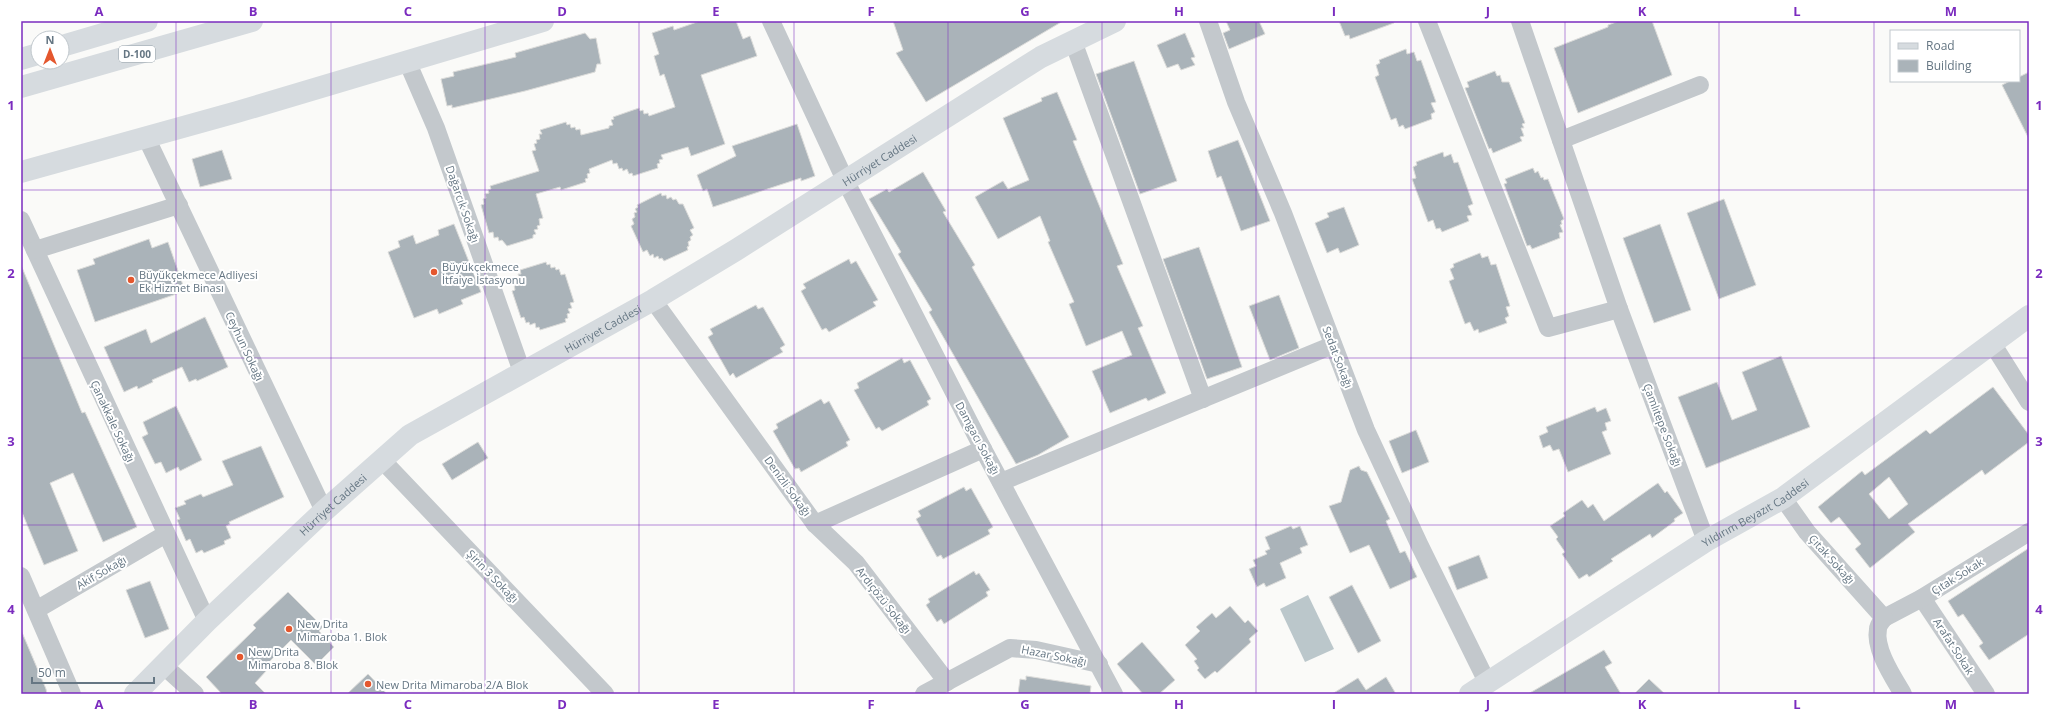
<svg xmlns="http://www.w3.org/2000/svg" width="2050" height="715" viewBox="0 0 2050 715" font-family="'Open Sans',sans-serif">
	<rect width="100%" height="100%" fill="#fafaf8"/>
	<path fill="#bbc7cb" d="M1308,595L1334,649L1305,662L1280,609Z"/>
	<g fill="#aab3b9" stroke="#dcdcda" fill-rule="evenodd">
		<path d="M700,21H736L743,39L750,36L757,56L701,75L725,144L691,156L688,147L661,155L663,159L659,160L660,163L657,164L658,168L633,176L632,173L629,174L627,169L623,171L622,168L619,169L617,163L613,164L612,160L589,169L590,173L587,174L588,178L585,179L586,182L561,190L560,187L536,194L543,218L539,219L540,225L537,226L538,229L534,230L536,234L533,235V238L507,246L502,240L499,241L498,237L494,238L493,232L489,233L481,205L484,204L483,199L486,198L485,194L489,193L488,190L491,189L490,186L539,171L532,151L536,150L534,144L537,143L536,140L540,139L539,134H542L540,130L566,122L567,125L570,124L571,128L575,127L576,130L580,129L581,135L609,128V126L613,125L611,120L614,119L613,117L639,108L640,111L643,110L644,114L648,113L649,116L675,107L664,74L660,76L654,56L659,54L652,33L673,26L674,30Z"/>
		<path d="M893,21H1063L926,102L896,53L903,50Z"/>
		<path d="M1226,21H1259L1265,34L1229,49L1223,33L1230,30Z"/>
		<path d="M1339,21H1394V23L1350,39L1349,35L1345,36Z"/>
		<path d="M1619,21H1652L1672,75L1578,113L1554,48L1608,27V25Z"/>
		<path d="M585,33L590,39L596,38L601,64H597L595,72L525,91L452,108V105L447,106L441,79L454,76L453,72L516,57L515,53Z"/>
		<path d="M1185,33L1195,57L1191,58L1195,65L1181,70L1178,64L1167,68L1157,45Z"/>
		<path d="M1406,49L1407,54L1414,52L1417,61L1421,60L1436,102L1431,103L1435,112L1431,114L1432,119L1405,129L1403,125L1399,127L1396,118L1391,120L1375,77L1379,75L1376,65L1380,63L1379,60Z"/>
		<path d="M1134,61L1177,181L1140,194L1096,74Z"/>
		<path d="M1495,71L1497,76L1500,75L1502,82H1509L1525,123L1522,124L1524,128H1521L1524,136L1520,137L1522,141L1493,153L1491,148L1489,149L1465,88L1469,87L1467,82Z"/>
		<path d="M2029,72V139L2002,85L2010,81H2019V77Z"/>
		<path d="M1057,92L1077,140L1073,141L1123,264L1117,266L1143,326L1138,328L1166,393L1148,401L1146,398L1110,413L1092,371L1132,355L1122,331L1086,346L1069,304L1074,302L1048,242L1050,241L1040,216L998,239L975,197L1003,181L1008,189L1029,180L1003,118L1042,101L1041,98Z"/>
		<path d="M797,124L815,176L801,181V178L713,207L707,189L703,191L697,175L736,156L732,146Z"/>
		<path d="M1238,140L1270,221L1241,231L1221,176L1217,178L1208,151Z"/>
		<path d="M222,150L232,179L200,187L192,159Z"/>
		<path d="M1443,152L1444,157L1451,154L1454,163L1458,162L1473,204L1468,206L1472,215L1467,216L1469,221L1442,232L1440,228L1436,229L1433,220L1428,222L1412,179L1416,178L1413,167L1417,165L1416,162Z"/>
		<path d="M1533,168L1535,173L1538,171L1541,178L1543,177L1544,180L1548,179L1564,219L1561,221L1562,224L1560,225L1563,232L1559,233L1560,238L1532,249L1530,245L1527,246L1504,184L1507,183L1505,179Z"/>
		<path d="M923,172L946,211L943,212L975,265L972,267L1069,437L1038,455L1016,464L929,312L932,310L898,254L901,252L869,199L887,189L889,192Z"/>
		<path d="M661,193L662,196L666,195L667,199L671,197L673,200L676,199L679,204H683L694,228L690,230L693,235L690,237L691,240L688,242L689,246L687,247L688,250L664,261L662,258L659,259L658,256L654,258L653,254L650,256L647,250L643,252L631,226L634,224L632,219L635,217L634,213L637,212L635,209L638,207L637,205Z"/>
		<path d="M1724,199L1756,285L1719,299L1687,213Z"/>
		<path d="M1344,207L1359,245L1340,253L1338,248L1327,253L1315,223L1329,217L1327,213Z"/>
		<path d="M454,224L481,292L461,300L463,304L439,314L437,309L414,318L388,252L400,247L398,241L413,235L416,244L439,235L438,230Z"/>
		<path d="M1660,224L1691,310L1654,323L1623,238Z"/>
		<path d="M149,239L152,248L168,242L185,291L95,322L77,270L95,264L93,259Z"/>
		<path d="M1199,247L1242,367L1207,379L1163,259Z"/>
		<path d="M1480,253L1482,258L1488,256L1491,265L1496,264L1510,306L1506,307L1509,316L1505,318L1507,323L1479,333L1478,329L1474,331L1470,322L1465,324L1449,281L1454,279L1450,269L1454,267L1453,264Z"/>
		<path d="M849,259L851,264L856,261L878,300L873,302L876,306L829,332L826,328L822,330L801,291L806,288L803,284Z"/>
		<path d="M546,262L547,265L550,264L551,268L555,267L556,270L559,269L561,275L565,274L574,302L570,303L572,308L568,309L570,313L567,314L568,318L565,319L566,322L540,330L539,327L536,328L535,323L530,325L529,322L526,323L524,317L521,318L512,291L515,290L514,284L517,283L516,280L520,279L518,274H521L520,270Z"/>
		<path d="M21,265L82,413L85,412L137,527L103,542L73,473L50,483L78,551L44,565L21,510Z"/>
		<path d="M1279,295L1299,348L1270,360L1249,306Z"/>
		<path d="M756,305L758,309L763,307L785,345L780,348L783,352L736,378L733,373L730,376L708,337L713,334L710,329Z"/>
		<path d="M205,317L228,367L197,381L196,379L189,382L182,367L152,380L153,382L138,389L137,386L124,392L104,347L146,329L151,343Z"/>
		<path d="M1781,356L1810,427L1706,468L1678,397L1717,382L1732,420L1757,410L1742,372Z"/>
		<path d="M902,358L904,363L910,360L931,399L927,401L929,405L882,431L879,427L876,429L854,390L859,388L857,383Z"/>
		<path d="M1993,387L2029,435V442L1985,475L1982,470L1908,524L1915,532L1870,568L1855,549L1861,544L1839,517L1831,523L1818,507L1862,471L1865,475L1926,430L1930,434ZM1889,477L1908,504L1889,519L1869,494Z"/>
		<path d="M821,399L824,404L829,401L850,440L846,442L848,446L801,472L799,468L795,469L773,431L778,428L776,424Z"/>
		<path d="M176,406L202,460L180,471L178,467L166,473L161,462L155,464L142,437L148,434L143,422Z"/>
		<path d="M1595,407L1597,412L1606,408L1611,421L1605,423L1607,430L1602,432L1611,454L1568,472L1559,449L1553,451L1550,445L1543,448L1539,436L1548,432L1546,427Z"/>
		<path d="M1416,430L1429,462L1402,473L1389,441Z"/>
		<path d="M478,442L488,458L452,480L442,464Z"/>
		<path d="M261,446L284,497L229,522L230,524L226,526L231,538L224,541L225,544L204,553L202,550L196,553L190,539L186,541L177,520L180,519L175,508L186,504L184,501L201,494L203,497L233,485L222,461Z"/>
		<path d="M1359,466L1361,470L1367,472L1390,519L1386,521L1400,553L1405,551L1417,577L1390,589L1369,545L1350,553L1329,506L1341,502L1350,470Z"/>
		<path d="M1658,483L1665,493L1667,491L1683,513L1674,519L1675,521L1652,538L1650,534L1611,559L1613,561L1589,577L1587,574L1579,579L1562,554L1565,552L1556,539L1558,537L1550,526L1565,516L1563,513L1582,500L1588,508L1593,504L1604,521Z"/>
		<path d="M964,487L966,491L971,488L993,527L988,530L990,534L943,559L941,555L937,557L916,519L921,516L918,511Z"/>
		<path d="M1291,526L1293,529L1300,526L1308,545L1300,548L1302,553L1280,563L1286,578L1266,587L1264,583L1257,587L1249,569L1256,566L1253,560L1267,554L1265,551L1270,549L1265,537Z"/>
		<path d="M2029,548V634L1989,660L1979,646L1983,643L1963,614L1958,617L1948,601Z"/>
		<path d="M1479,555L1488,578L1457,590L1448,567Z"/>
		<path d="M974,571L976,575L979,573L990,590L986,592L988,596L944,624L941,619L937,622L926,605L930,602L928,599Z"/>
		<path d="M150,581L169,629L145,638L126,590Z"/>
		<path d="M1352,585L1381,641L1358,653L1329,597Z"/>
		<path d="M288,592L323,627L319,631L334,647L316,665L291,640L264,667L267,670L255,683L266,694H222L206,677L256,628L253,625Z"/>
		<path d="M1230,606L1245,623L1248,620L1258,631L1249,639L1251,642L1217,673L1215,671L1205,679L1197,670L1199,668L1194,661L1197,659L1185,645L1200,631L1196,627L1212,613L1216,618Z"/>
		<path d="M21,630L46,689L47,694H21Z"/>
		<path d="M1142,642L1175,680L1159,694H1143L1117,664Z"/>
		<path d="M1604,650L1612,663L1605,667L1621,694H1528Z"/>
		<path d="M368,674L387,694H347Z"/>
		<path d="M1026,676L1091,686L1090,694H1018L1020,679L1026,680Z"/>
		<path d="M1386,677L1396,694H1332L1358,678L1366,690Z"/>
		<path d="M1649,679L1665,694H1634Z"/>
	</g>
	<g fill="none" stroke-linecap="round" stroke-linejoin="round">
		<g stroke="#c3c8cc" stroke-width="18">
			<path d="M771,21L845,180L983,449L1114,694"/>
			<path d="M1208,21L1236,102L1283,213L1366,430L1420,546L1488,684"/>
			<path d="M1427,21L1548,328L1619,309"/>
			<path d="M1520,21L1619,309L1706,541"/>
			<path d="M1073,41L1203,399"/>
			<path d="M407,61L436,128L522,372"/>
			<path d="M146,137L324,511"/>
			<path d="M1561,140L1700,85"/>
			<path d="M21,220L207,621"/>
			<path d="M35,250L179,205"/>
			<path d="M653,300L815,524L856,563L947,682"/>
			<path d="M1992,343L2029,402"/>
			<path d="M381,459L605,694"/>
			<path d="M1001,482L1333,345"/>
			<path d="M1783,498L1807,532L1884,618"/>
			<path d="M815,524L983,449"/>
			<path d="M21,576L72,694"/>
			<path d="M1922,598L1986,694"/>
			<path d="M36,610L166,534"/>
			<path d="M1884,618L1922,598L2029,532"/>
			<path d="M1884,618C1882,621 1878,625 1878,629C1874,649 1893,677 1903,694"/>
			<path d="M163,665L195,694"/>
			<path d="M924,694L1010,648L1036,650L1099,664"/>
		</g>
		<g stroke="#d6dbdf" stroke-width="22">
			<path d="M21,172L237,112L543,21"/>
			<path id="s1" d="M135,694L207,621L324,511L410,435L653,300L736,250L1041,57L1115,21"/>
			<path id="s2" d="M1470,694L1706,541L1783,498L2029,316"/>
		</g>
		<g stroke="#d6dbdf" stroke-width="22">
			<path d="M62,46L147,21"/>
			<path d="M21,59L38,54"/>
			<path d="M21,87L252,21"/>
		</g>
	</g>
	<path fill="none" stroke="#7b2cbf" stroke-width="1" stroke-opacity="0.55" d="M176,21V694M331,21V694M485,21V694M639,21V694M794,21V694M948,21V694M1102,21V694M1256,21V694M1411,21V694M1565,21V694M1719,21V694M1874,21V694M21,190H2029M21,358H2029M21,525H2029"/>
	<g fill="#e4572e" stroke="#fff" stroke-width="1.5">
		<circle cx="434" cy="272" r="4"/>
		<circle cx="131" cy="280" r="4"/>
		<circle cx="289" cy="629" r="4"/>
		<circle cx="240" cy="657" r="4"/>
		<circle cx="368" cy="684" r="4"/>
	</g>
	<g text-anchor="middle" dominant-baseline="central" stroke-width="4" stroke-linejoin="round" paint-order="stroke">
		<rect fill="#fff" stroke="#939fa8" stroke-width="1" x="119" y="46" width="36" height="16" rx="3"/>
		<g font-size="10" font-weight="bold" fill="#657683">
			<text x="137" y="54">D-100</text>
		</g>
		<g font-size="11" fill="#657683" stroke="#fff">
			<text stroke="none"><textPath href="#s1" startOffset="922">Hürriyet Caddesi</textPath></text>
			<text transform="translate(463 204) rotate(71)">Dağarcık Sokağı</text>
			<text stroke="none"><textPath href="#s1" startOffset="598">Hürriyet Caddesi</textPath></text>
			<text transform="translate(245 346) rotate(65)">Ceyhun Sokağı</text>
			<text transform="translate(1338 357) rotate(69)">Sedat Sokağı</text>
			<text transform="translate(113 421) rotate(65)">Çanakkale Sokağı</text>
			<text transform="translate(1663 425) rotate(69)">Çamlıtepe Sokağı</text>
			<text transform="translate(978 438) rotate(62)">Damgacı Sokağı</text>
			<text transform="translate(788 486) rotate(54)">Denizli Sokağı</text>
			<text stroke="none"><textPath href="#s1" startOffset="274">Hürriyet Caddesi</textPath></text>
			<text stroke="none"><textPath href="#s2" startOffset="338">Yıldırım Beyazıt Caddesi</textPath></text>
			<text transform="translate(1832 559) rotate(48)">Çıtak Sokağı</text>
			<text transform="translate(101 572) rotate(-30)">Akif Sokağı</text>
			<text transform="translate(493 576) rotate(46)">Şirin 3 Sokağı</text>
			<text transform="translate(1957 576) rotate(-32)">Çıtak Sokak</text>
			<text transform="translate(884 600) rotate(52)">Ardıçözü Sokağı</text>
			<text transform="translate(1954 646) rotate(57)">Arafat Sokak</text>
			<text transform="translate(1054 655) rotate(11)">Hazar Sokağı</text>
		</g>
		<g font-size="11" fill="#657683" stroke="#fff" text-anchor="start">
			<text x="442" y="266">Büyükçekmece<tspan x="442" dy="13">İtfaiye İstasyonu</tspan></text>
			<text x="139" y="274">Büyükçekmece Adliyesi<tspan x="139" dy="13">Ek Hizmet Binası</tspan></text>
			<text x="297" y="623">New Drita<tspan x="297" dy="13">Mimaroba 1. Blok</tspan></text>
			<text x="248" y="651">New Drita<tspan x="248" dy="13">Mimaroba 8. Blok</tspan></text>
			<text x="376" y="684">New Drita Mimaroba 2/A Blok</text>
		</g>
	</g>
	<rect width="2050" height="715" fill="none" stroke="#ffffff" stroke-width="44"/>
	<rect x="1890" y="30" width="130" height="52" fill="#ffffff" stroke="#c1c8cd"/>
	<rect x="1898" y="43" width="20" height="6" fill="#d6dbdf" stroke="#c1c8cd"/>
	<text x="1926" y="50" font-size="12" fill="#657683">Road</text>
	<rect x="1898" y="60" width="20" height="12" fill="#aab3b9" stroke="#c1c8cd"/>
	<text x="1926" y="70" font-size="12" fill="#657683">Building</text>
	<g transform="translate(50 50)"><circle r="19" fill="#ffffff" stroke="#c1c8cd"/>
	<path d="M0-3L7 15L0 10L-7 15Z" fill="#e4572e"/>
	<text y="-6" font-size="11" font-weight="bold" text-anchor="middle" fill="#657683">N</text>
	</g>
	<path d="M32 677v6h122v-6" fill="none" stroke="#657683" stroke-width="2"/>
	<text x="38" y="677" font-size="12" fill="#657683" stroke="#ffffff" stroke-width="3" paint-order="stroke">50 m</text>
	<rect x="22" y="22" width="2006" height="671" fill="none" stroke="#7b2cbf" stroke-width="1.5"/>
	<g font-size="13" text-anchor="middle" font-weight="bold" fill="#7b2cbf">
		<text x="99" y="16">A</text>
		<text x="253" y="16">B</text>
		<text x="408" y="16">C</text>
		<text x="562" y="16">D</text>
		<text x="716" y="16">E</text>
		<text x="871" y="16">F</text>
		<text x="1025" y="16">G</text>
		<text x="1179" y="16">H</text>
		<text x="1334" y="16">I</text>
		<text x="1488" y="16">J</text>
		<text x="1642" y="16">K</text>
		<text x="1797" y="16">L</text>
		<text x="1951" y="16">M</text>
		<text x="11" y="110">1</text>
		<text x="2039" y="110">1</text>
		<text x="11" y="278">2</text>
		<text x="2039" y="278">2</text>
		<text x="11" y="446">3</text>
		<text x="2039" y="446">3</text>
		<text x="11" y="614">4</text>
		<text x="2039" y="614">4</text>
		<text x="99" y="709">A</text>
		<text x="253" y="709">B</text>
		<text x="408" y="709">C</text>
		<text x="562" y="709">D</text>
		<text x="716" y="709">E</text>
		<text x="871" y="709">F</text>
		<text x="1025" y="709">G</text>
		<text x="1179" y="709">H</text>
		<text x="1334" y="709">I</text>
		<text x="1488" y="709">J</text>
		<text x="1642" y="709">K</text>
		<text x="1797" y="709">L</text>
		<text x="1951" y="709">M</text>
	</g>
</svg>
